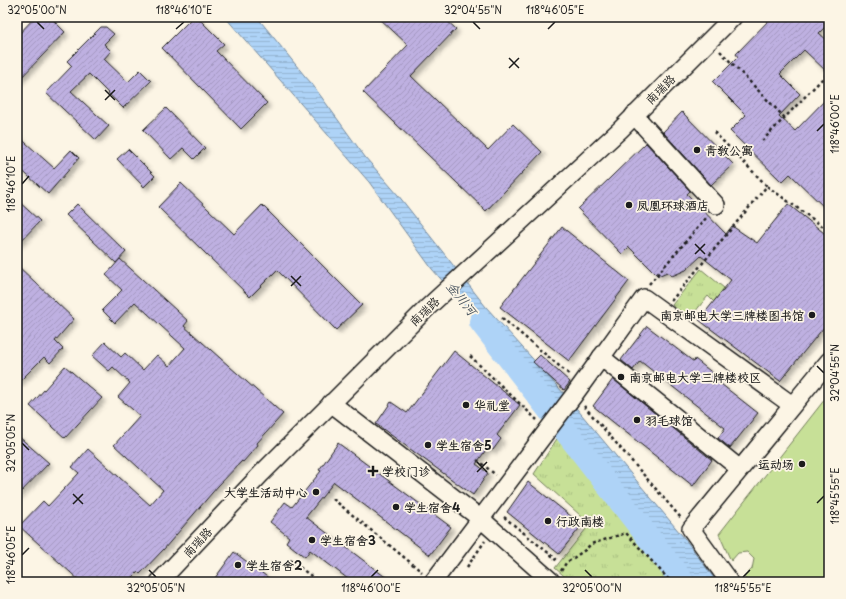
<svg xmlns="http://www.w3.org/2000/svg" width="846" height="599" viewBox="0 0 846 599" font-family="'Playpen Sans','LXGW WenKai TC',sans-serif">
	<defs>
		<pattern id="grass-tufts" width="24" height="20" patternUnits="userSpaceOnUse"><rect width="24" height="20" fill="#c7e097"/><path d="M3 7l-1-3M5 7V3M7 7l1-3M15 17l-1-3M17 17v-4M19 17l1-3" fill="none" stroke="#aac082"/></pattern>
		<pattern id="water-rules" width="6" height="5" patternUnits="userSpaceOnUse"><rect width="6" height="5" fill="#aed3f7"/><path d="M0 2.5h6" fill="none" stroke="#95b5d3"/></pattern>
		<pattern id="building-hatch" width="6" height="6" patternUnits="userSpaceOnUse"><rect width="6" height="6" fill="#beb0e1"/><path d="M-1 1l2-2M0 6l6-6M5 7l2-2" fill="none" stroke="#a397c0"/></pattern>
		<filter id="shadow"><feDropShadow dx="3.5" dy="3.5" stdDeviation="2" flood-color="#0004"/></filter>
	</defs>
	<rect width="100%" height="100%" fill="#fcf5e5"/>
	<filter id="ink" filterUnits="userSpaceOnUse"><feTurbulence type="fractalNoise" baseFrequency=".025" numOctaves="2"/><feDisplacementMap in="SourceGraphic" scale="8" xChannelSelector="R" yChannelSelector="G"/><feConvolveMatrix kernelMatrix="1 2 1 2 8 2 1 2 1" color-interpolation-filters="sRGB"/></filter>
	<g filter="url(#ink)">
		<g fill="url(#grass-tufts)" stroke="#727e5a">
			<path d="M701,269L724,288L714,302L708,296L689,319L672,305Z"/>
			<path d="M562,431L686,582H571L555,568L590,524L534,474Z"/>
		</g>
		<path fill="#c7e097" stroke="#727e5a" d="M829,394V582H748L744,577L752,569L754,559L747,552L738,553L731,561L719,534Z"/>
		<path fill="url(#water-rules)" stroke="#748a9f" d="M225,17H257L304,75L312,84L365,157L398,195L486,307L567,397L685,539L717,582H698L649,525L525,374L432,269L369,182Z"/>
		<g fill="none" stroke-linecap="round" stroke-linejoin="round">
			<path stroke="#aed3f7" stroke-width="24" d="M481,322L683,582"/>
		</g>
		<g fill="url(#building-hatch)" stroke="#1c1c1c" filter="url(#shadow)">
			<path d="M35,17H50L65,32L17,82V36Z"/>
			<path d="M193,17H197L224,44L216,51L267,103L241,129L162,48Z"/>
			<path d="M378,17H443L456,29L411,76L488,150L513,124L542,152L486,211L363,92L408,45Z"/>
			<path d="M772,17H829V23L819,33L829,42V74L804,50L780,74L800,94L779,116L795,131L829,96V212L790,174L782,182L730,131L746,115L713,82L738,57L736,54Z"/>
			<path d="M101,27H106L114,34L104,44L111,51L104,59L128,82L140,70L151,81L123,108L89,74L71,91L109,126L96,140L46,93L72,66L67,61Z"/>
			<path d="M166,108L205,148L194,159L183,148L171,159L143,130Z"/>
			<path d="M682,112L733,164L711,185L663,132Z"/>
			<path d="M17,135L54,168L71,150L79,158L48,194L17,166Z"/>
			<path d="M646,143L690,191L687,194L726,234L732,226L757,243L788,204L829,237V321L780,381L699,320L731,280L701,256L686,270L672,276L667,272L658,276L629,247L622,254L578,209Z"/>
			<path d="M128,149L155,176L144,187L117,159Z"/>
			<path d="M181,183L234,234L262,205L362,305L336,330L277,270L250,297L158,207Z"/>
			<path d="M17,200L40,221L17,245Z"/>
			<path d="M77,204L126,252L116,263L66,215Z"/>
			<path d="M562,227L629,281L569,361L500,307Z"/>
			<path d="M120,259L188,321L184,326L283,414L257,443L258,445L243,462L242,461L218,486L164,549L140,574L138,572L128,582H81L19,526L43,501L48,506L79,473L72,467L88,449L150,505L163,490L114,445L140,416L118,397L130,383L113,367L109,371L92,356L105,342L121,357L125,353L143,370L157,355L169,366L185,348L135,302L115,323L102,310L122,290L106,275Z"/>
			<path d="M17,265L74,319L55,341L63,349L50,363L44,357L17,384Z"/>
			<path d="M647,326L694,362L695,359L705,367L714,374L712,377L758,413L730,448L718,438L725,428L640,361L633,370L621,360Z"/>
			<path d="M454,351L520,405L497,435L501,439L493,450L488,447L476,464L488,473L473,495L376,424L391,402L407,413Z"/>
			<path d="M540,355L570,382L564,390L533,362Z"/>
			<path d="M65,366L102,398L65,438L30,406Z"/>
			<path d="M613,379L712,460L693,486L593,406Z"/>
			<path d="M17,435L49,463L17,496Z"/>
			<path d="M338,443L451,527L430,555L334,482L306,517L392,582H352L310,550L305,557L286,542L289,537L270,522L285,502L292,507L321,471L319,470Z"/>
			<path d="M528,482L582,525L559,554L507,512Z"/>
			<path d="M234,552L274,582H212Z"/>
		</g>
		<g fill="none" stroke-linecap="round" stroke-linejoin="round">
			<g stroke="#1c1c1c" stroke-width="20">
				<g id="minor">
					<path d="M634,115L716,205"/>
					<path d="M601,357L740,469"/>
					<path d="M331,403L481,519L551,581L550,582"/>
					<path d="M159,582L261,474L427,308L620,130L733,17"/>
					<path d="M433,582L574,395L644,298L792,405"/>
					<path d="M727,582L728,580L691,529L829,361"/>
				</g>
			</g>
			<g stroke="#1c1c1c" stroke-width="2.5" stroke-dasharray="3 3" stroke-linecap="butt">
				<path d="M720,51L785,118"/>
				<path d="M714,132L767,186"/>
				<path d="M762,141L829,72"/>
				<path d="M649,284L707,217"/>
				<path d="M671,301L767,186L829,231"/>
				<path d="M502,318L570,375"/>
				<path d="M470,356L537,420"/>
				<path d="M584,406L681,518"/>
				<path d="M477,460L496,475"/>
				<path d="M333,499L422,572"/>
				<path d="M504,517L556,559L552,562"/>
				<path d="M290,560L319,582"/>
				<path d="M467,567L485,541"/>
				<path d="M561,571L566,563L585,550L591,544L626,533L671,582"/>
				<path d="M414,582L419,576"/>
			</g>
			<use href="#minor" stroke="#fcf5e5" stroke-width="17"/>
		</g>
	</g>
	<path fill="none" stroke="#1c1c1c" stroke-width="1.5" d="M37,22L44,29M473,22L480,29M176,29L184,22M548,29L555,22M509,58L519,68M509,68L519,58M105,90L115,100M105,100L115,90M817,131L824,124M22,184L29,176M695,244L705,254M695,254L705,244M291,276L301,286M291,286L301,276M817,366L824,373M22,443L29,450M477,462L487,472M477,472L487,462M73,494L83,504M817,503L824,496M73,504L83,494M22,555L29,548M149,570L156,577M585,570L592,577M371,577L378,570M743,577L750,570"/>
	<g fill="#1c1c1c" stroke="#fcf5e5" stroke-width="1.5">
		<circle cx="697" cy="150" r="4"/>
		<circle cx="629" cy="205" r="4"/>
		<circle cx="812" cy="315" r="4"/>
		<circle cx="621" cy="377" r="4"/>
		<circle cx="466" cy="405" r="4"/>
		<circle cx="637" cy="420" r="4"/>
		<circle cx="428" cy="445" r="4"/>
		<circle cx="802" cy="464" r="4"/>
		<path d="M371 465h4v4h4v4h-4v4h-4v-4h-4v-4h4z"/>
		<circle cx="316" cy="492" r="4"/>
		<circle cx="396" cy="507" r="4"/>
		<circle cx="548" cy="521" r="4"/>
		<circle cx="312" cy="540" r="4"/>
		<circle cx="238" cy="565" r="4"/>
	</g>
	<g text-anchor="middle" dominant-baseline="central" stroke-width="3.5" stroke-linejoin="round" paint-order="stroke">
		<g font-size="12" fill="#1c1c1c" stroke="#fcf5e5">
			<text transform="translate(660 89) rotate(-45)">南瑞路</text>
			<text transform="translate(424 311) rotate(-44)">南瑞路</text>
			<text transform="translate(197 542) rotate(-47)">南瑞路</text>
		</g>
		<g font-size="12" font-weight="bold" fill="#1c1c1c" stroke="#fcf5e5" text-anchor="start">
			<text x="705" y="150">青教公寓</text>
			<text x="637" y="205">凤凰环球酒店</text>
			<text x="804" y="315" text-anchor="end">南京邮电大学三牌楼图书馆</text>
			<text x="629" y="377">南京邮电大学三牌楼校区</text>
			<text x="474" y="405">华礼堂</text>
			<text x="645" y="420">羽毛球馆</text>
			<text x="436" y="445">学生宿舍5</text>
			<text x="794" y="464" text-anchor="end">运动场</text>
			<text x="382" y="471">学校门诊</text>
			<text x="308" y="492" text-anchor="end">大学生活动中心</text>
			<text x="404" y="507">学生宿舍4</text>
			<text x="556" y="521">行政南楼</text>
			<text x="320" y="540">学生宿舍3</text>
			<text x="246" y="565">学生宿舍2</text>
		</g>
		<g font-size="13" font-style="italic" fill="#48535e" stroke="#fcf5e5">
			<text transform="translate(462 298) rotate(51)">金川河</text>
		</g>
	</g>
	<rect width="846" height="599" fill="none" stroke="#fcf5e5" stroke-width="44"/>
	<rect x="22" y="22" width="802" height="555" fill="none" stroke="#1c1c1c" stroke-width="1.5"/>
	<g font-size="10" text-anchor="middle" fill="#1c1c1c">
		<text x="37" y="14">32°05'00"N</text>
		<text x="184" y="14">118°46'10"E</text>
		<text x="473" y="14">32°04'55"N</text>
		<text x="555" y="14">118°46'05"E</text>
		<text transform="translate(835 124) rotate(-90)" y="4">118°46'00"E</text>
		<text transform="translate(11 184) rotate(-90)" y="4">118°46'10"E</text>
		<text transform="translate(835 373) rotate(-90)" y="4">32°04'55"N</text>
		<text transform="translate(11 443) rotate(-90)" y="4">32°05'05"N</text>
		<text transform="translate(835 496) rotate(-90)" y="4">118°45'55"E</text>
		<text transform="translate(11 555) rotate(-90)" y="4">118°46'05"E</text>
		<text x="156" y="592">32°05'05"N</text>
		<text x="371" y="592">118°46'00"E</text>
		<text x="592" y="592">32°05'00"N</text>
		<text x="743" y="592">118°45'55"E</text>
	</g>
</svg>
